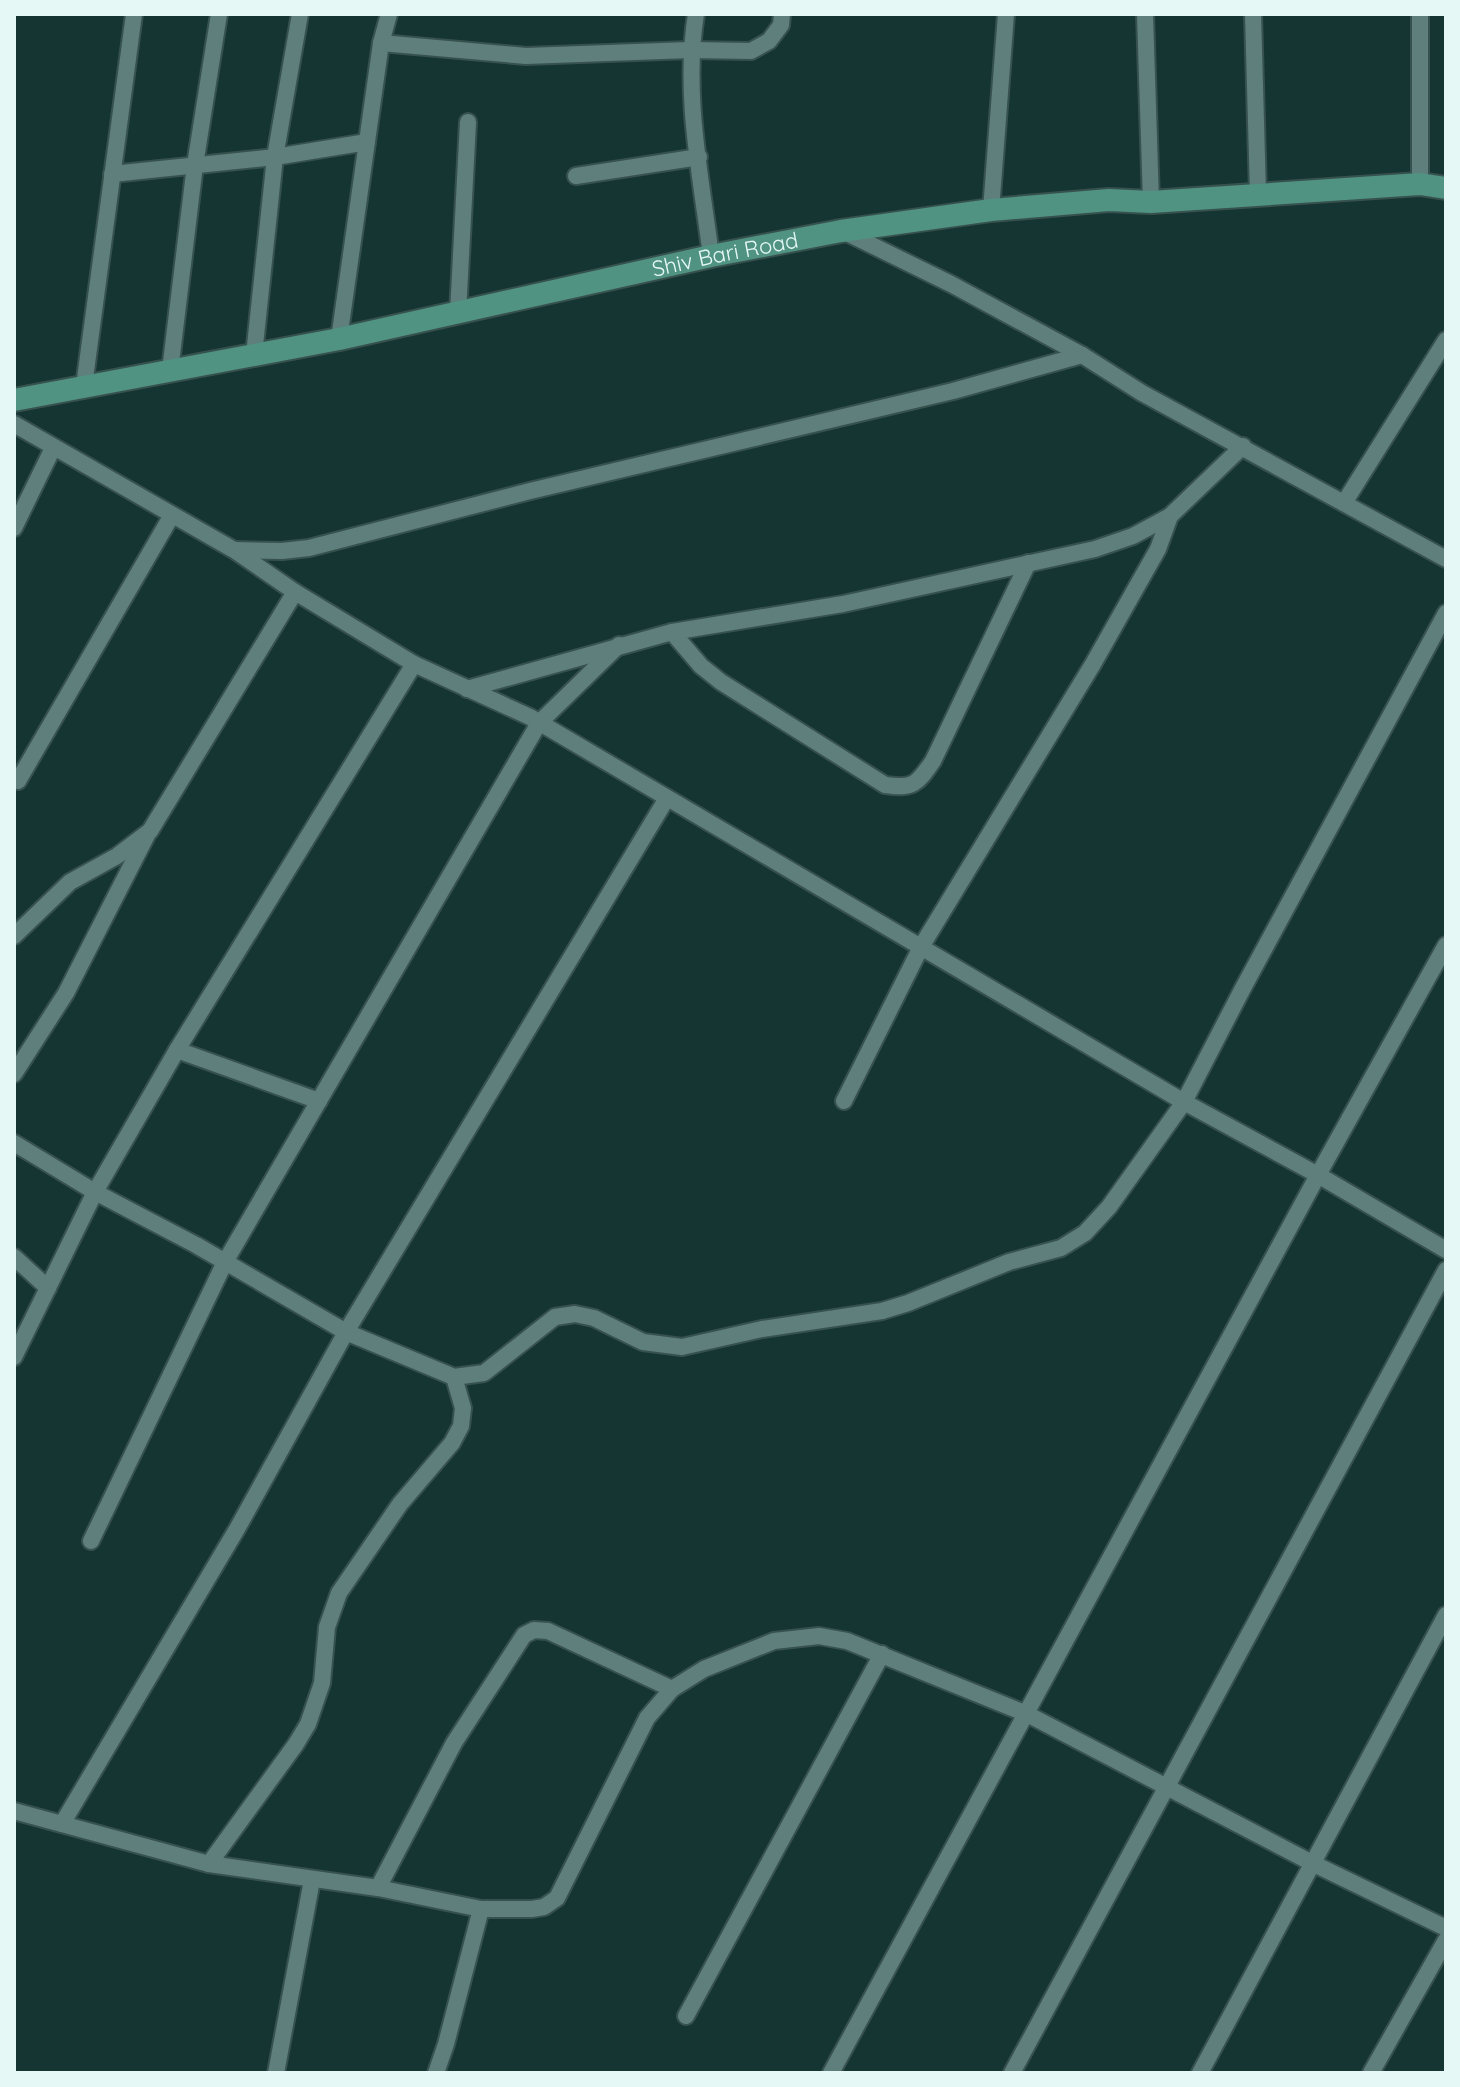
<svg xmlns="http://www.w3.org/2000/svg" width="1460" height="2087" viewBox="0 0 1460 2087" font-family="Quicksand,sans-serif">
	<rect width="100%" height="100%" fill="#153532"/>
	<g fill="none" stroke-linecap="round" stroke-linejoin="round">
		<g stroke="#37514f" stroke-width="20">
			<g id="street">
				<path d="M696,14C683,94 701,176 711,256"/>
				<path d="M1145,14L1151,202"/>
				<path d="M1253,14L1258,194"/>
				<path d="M381,43L526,56L690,50L751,51L769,41L781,25L782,14"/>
				<path d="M112,174L275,157L367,142"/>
				<path d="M576,176L699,157"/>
				<path d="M1420,184V14"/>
				<path d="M991,210L1006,14"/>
				<path d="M843,231L951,284L1082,355L1142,393L1446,559"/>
				<path d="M458,313L468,122"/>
				<path d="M339,339L381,43L389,14"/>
				<path d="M254,355L275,157L300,14"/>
				<path d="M170,371L195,165L219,14"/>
				<path d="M84,386L134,14"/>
				<path d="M14,424L234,550L295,592L414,664L530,717L1184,1102L1318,1175L1446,1250"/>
				<path d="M1344,503L1446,340"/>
				<path d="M14,528L53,448"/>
				<path d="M235,550L282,551L309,548L530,491L953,391L1082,355"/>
				<path d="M672,632L701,666L721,682L885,785C914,789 917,784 933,761L1028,563"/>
				<path d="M467,689L672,632L843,604L1095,549L1133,536L1170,516L1243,446"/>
				<path d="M18,781L172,515"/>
				<path d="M14,936L70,882L117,856L150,831L295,592"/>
				<path d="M177,1050L319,1101"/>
				<path d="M14,1074L66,993L147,835"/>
				<path d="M844,1101L921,947L1093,664L1158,549L1170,516"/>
				<path d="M14,1143L95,1192L196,1245L346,1332L454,1377L484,1373L555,1317L575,1314L594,1318L643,1342L682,1347L762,1329L882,1311L908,1303L1009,1262L1061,1248L1085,1233L1109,1207L1184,1102L1242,990L1446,613"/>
				<path d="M14,1257L48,1288"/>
				<path d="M14,1357L95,1192L177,1050L414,664"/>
				<path d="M91,1541L225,1262L539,723L619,645"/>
				<path d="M14,1811L209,1864L378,1888L481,1909H532L544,1907L557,1898L647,1718L672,1689L704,1669L774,1641L819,1636L847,1641L1027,1714L1312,1863L1446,1928"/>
				<path d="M62,1824L237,1529L346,1332L667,798"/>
				<path d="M209,1864L296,1744L308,1724L322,1683L327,1627L339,1593L400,1504L452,1443L461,1426L463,1408L454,1377"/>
				<path d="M378,1888L454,1743L524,1635L534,1630L548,1631L672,1689"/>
				<path d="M686,2016L882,1654"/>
				<path d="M276,2073L312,1880"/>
				<path d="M436,2073L446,2044L481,1909"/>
				<path d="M831,2073L1318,1175L1446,945"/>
				<path d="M1012,2073L1446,1270"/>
				<path d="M1200,2073L1446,1615"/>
				<path d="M1371,2073L1446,1940"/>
			</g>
		</g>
		<g stroke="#37514f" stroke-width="26">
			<g id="secondary">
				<path id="s1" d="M14,400L339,339L711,256L841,231L991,210L1109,200L1151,202L1420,184L1446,188"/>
			</g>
		</g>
		<use href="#street" stroke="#5e7f7b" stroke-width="16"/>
		<use href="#secondary" stroke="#509382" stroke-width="22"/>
	</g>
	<g text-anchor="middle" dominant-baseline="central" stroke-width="7" stroke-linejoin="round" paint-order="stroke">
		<g font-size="22" fill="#e6f8f6" stroke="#0c1a18">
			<text stroke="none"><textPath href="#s1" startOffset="726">Shiv Bari Road</textPath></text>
		</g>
	</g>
	<rect width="1460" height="2087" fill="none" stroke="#e6f8f6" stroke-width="32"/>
</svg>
